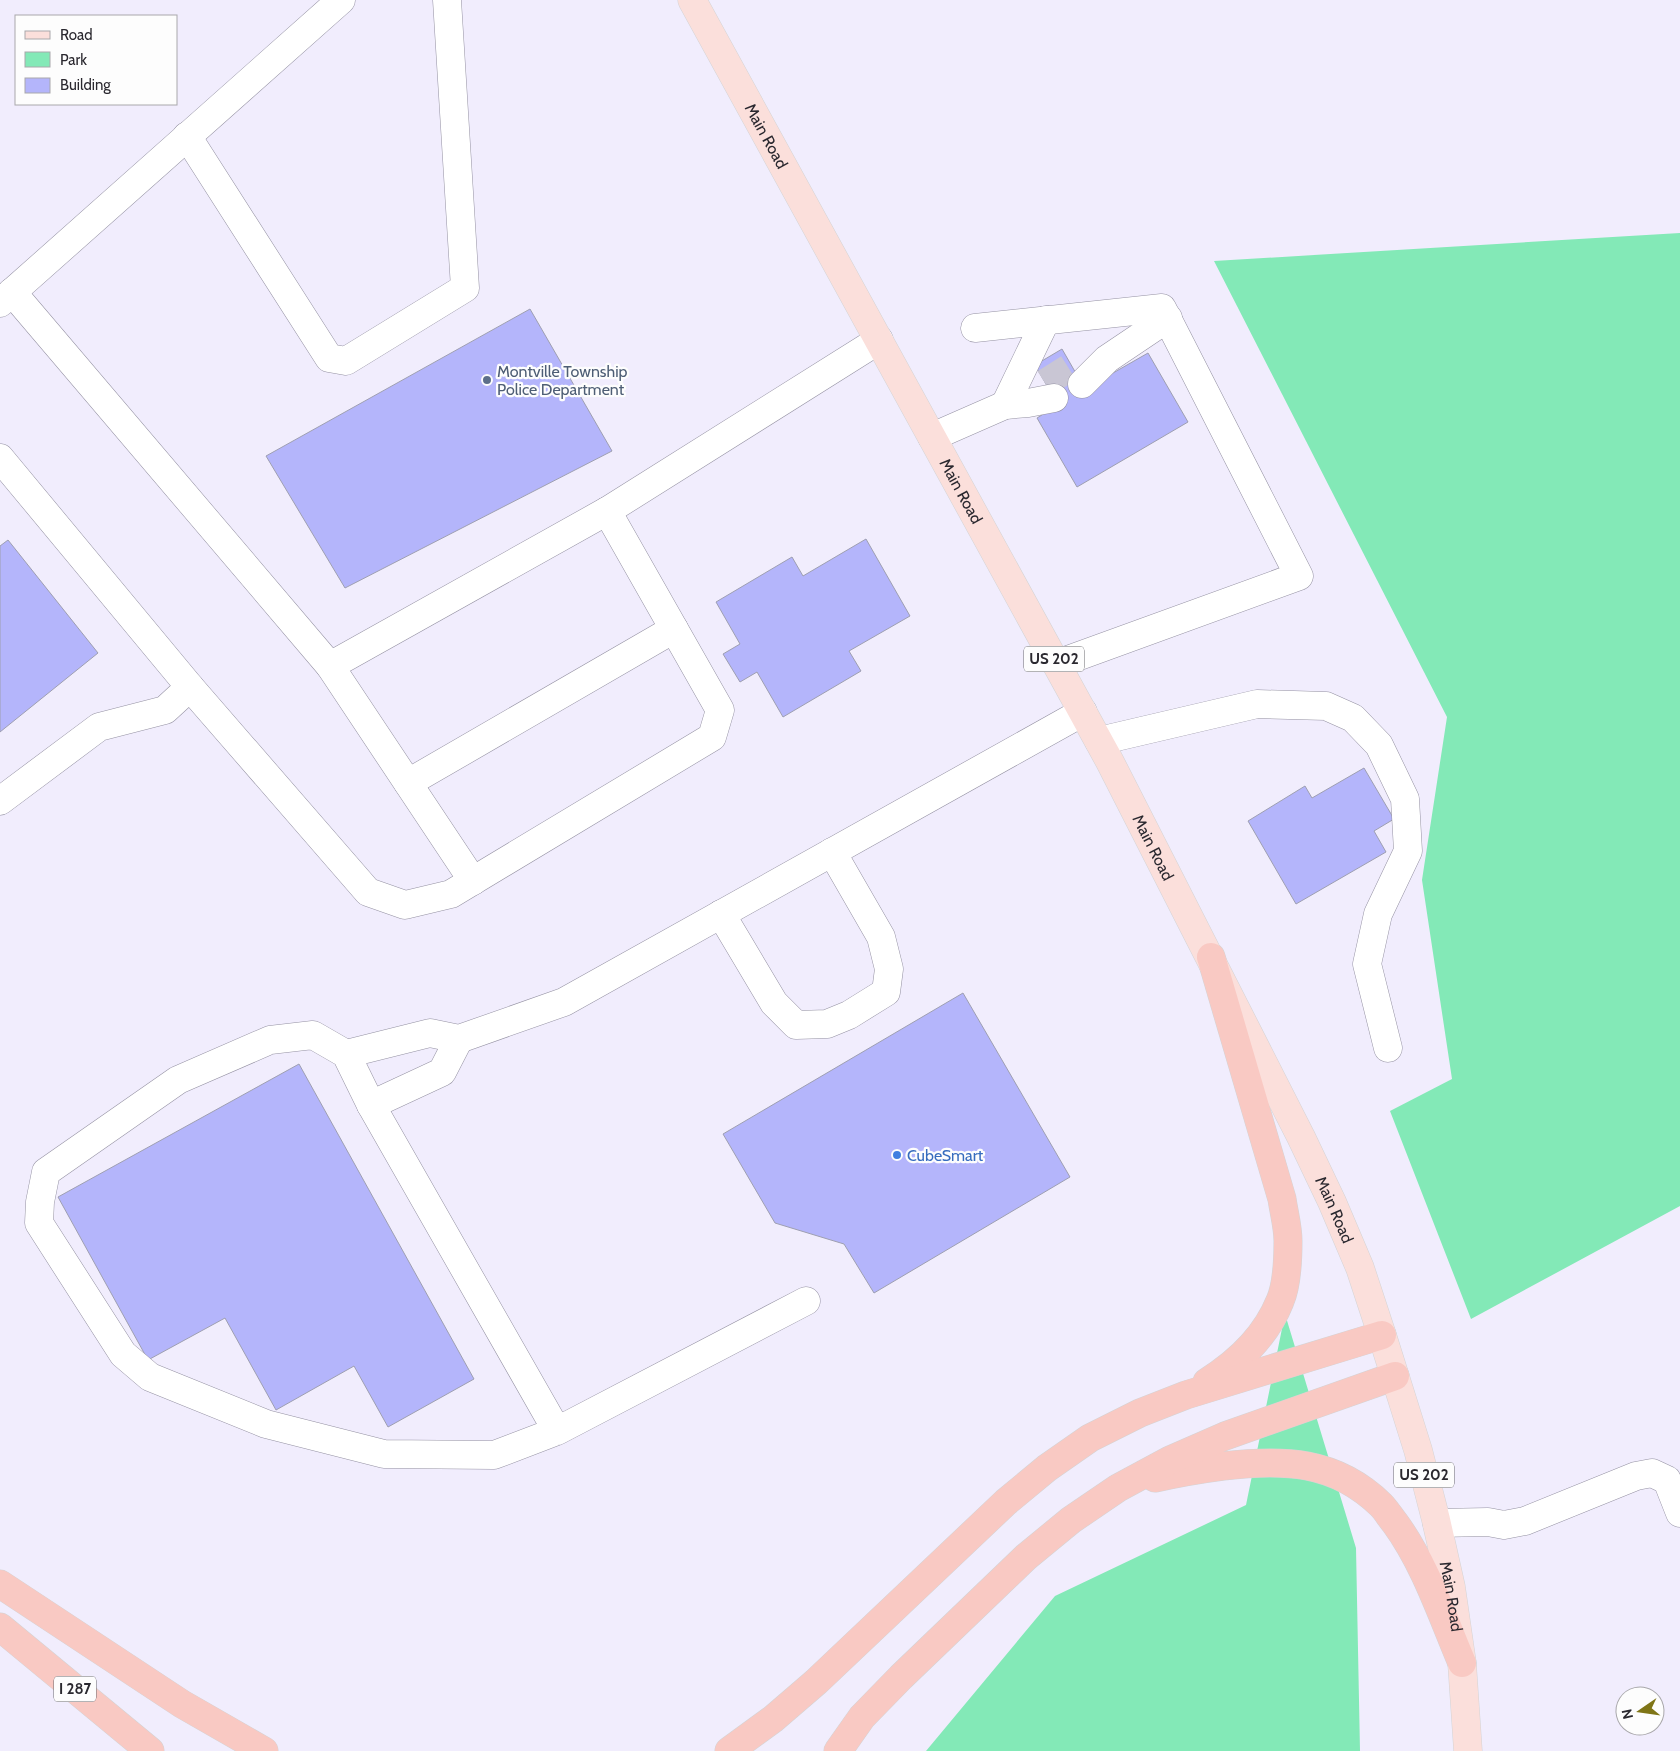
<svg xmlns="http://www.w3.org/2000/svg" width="1680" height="1751" viewBox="0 0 1680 1751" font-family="Cabin,sans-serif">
	<rect width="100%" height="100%" fill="#f1edfd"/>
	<g fill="#83e9b7">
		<path d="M1680,233V1206L1471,1319L1390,1111L1452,1079L1422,880L1447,717L1214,261Z"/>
		<path d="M1285,1314L1356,1548L1360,1751H926L1055,1596L1246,1505Z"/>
	</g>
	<g fill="#b4b5fb" stroke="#9e9fb1">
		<path d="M530,309L612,451L345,588L266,456Z"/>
		<path d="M1062,349L1085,389L1148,353L1188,422L1077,487L1037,418L1058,405L1035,365Z"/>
		<path d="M866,539L910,616L849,651L861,671L783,717L757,672L740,682L723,654L740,644L716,602L792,557L803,576Z"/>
		<path d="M8,540L98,653L0,732V546Z"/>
		<path d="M1364,768L1394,819L1374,831L1386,852L1296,904L1248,821L1305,786L1312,798Z"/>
		<path d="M963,993L1070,1177L874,1293L844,1244L775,1223L723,1134Z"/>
		<path d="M299,1064L474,1379L388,1427L354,1366L276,1410L225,1318L148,1360L58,1197Z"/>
	</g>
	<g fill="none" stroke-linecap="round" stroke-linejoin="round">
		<path stroke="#c9c6d4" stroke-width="28" stroke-dasharray="28 14" stroke-linecap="butt" d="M1045,383L1072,366"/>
		<g stroke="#9592a3" stroke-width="29">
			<g id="minor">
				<path d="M187,136L329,358L346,361L465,288L447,0"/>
				<path d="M12,292L330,666L607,511"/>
				<path d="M0,303L341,0"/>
				<path d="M975,328L1162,308L1299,576L1057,664"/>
				<path d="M1082,384L1107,359L1168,318"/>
				<path d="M1005,405L1046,320"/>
				<path d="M932,437L1005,405L1028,403L1054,398"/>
				<path d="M0,458L190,687L165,710L99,727L0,801"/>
				<path d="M330,666L473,881"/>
				<path d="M190,687L368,892L405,905L451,894L712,737L720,710L607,511L879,340"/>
				<path d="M1099,741L1257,704L1326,706L1353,718L1379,745L1405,799L1408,851L1378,914L1367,964L1388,1048"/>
				<path d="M408,783L674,629"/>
				<path d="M721,914L774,1003L796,1025L827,1024L849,1015L886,992L889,969L881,937L832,852"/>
				<path d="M346,1054L430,1033L459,1039L564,1002L1083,712"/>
				<path d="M371,1105L442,1072L459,1039"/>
				<path d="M557,1431L371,1105L346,1054L313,1035L270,1040L178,1080L46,1172L40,1202L39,1223L123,1354L150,1377L266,1424L384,1454L494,1455L557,1431L806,1301"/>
				<path d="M1437,1523L1488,1522L1504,1525L1525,1521L1636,1476L1652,1473L1667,1480L1680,1513"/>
			</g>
		</g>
		<g stroke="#d4d4d5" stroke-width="29">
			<g id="major">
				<path id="s1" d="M692,0L1109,760L1301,1137L1332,1202L1360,1268L1382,1335L1418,1450L1436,1520L1451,1587L1462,1663L1468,1751"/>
			</g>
		</g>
		<g stroke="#d4d4d5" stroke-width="29">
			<g id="highway">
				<path d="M1207,1382C1239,1362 1266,1336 1280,1301C1287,1285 1288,1258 1288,1241C1288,1227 1284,1213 1282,1199L1211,957"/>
				<path d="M1155,1478C1177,1473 1200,1469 1223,1466C1283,1459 1335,1460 1381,1505C1386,1510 1390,1517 1395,1523C1425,1564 1442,1616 1462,1663"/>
				<path d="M0,1584L182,1704L264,1751"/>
				<path d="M0,1627L150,1751"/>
				<path d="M729,1751L773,1719L816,1682L1006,1502L1047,1468L1090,1438L1140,1413L1186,1395L1382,1335"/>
				<path d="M838,1751L862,1717L901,1677L1026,1557L1071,1520L1118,1488L1170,1460L1225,1436L1395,1376"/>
			</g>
		</g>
		<use href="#minor" stroke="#fff" stroke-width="28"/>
		<use href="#major" stroke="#fbdfdb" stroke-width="28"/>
		<use href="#highway" stroke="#f9c9c3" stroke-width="28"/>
	</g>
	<circle fill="#5c6f8a" stroke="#fdfdfd" stroke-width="2" cx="487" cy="380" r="5"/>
	<circle fill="#3f7fe0" stroke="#fdfdfd" stroke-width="2" cx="897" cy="1155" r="5"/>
	<g text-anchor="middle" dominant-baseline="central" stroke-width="4.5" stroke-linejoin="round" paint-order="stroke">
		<g fill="#fdfdfd" stroke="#69686d" stroke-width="1">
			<rect x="1024" y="646.5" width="60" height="25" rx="4"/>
			<rect x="1394" y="1462.5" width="60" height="25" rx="4"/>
			<rect x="54" y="1676.5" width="42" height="25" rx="4"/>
		</g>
		<g font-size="15" font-weight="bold" fill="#2a282f">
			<text x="1054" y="659">US 202</text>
			<text x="1424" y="1475">US 202</text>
			<text x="75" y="1689">I 287</text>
		</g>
		<g font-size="16" fill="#2a282f" stroke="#fdfdfd">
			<text stroke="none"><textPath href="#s1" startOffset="155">Main Road</textPath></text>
			<text stroke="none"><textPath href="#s1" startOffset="560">Main Road</textPath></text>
			<text stroke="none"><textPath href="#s1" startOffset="965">Main Road</textPath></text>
			<text stroke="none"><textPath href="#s1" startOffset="1370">Main Road</textPath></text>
			<text stroke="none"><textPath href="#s1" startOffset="1775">Main Road</textPath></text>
		</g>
		<g font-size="16" fill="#4e5e75" stroke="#fdfdfd" text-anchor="start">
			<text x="497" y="371">Montville Township<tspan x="497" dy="18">Police Department</tspan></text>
		</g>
		<g font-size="16" fill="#366cbe" stroke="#fdfdfd" text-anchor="start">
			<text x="907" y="1155">CubeSmart</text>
		</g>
	</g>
	<rect x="15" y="15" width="162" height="90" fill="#fdfdfd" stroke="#a9a8ab"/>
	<rect x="25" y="31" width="25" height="8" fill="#fbdfdb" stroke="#a9a8ab"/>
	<text x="60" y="40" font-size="15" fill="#2a282f">Road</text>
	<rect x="25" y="52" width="25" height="15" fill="#83e9b7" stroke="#a9a8ab"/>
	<text x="60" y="65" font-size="15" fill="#2a282f">Park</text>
	<rect x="25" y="78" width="25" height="15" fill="#b4b5fb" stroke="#a9a8ab"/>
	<text x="60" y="90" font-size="15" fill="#2a282f">Building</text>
	<g transform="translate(1640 1711) rotate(257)"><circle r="24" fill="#fdfdfd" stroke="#a9a8ab"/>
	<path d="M0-4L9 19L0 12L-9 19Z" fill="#7f7517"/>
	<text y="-8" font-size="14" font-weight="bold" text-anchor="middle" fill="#2a282f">N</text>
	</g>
</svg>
